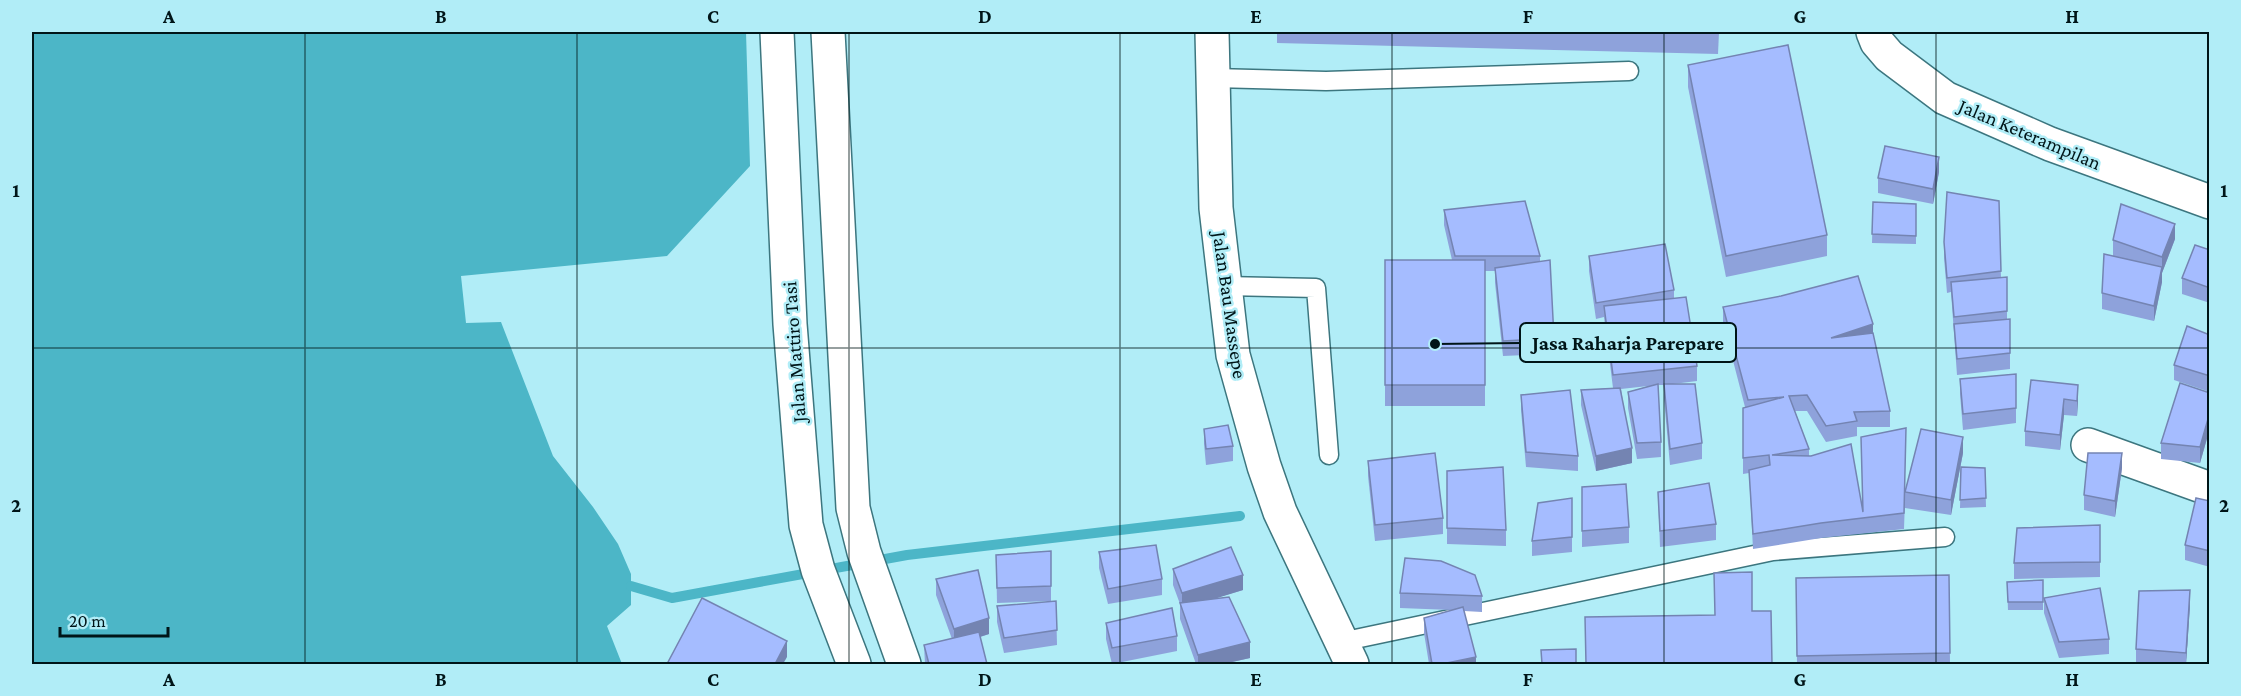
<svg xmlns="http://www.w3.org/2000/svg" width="2241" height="696" viewBox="0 0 2241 696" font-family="'Crimson Pro',serif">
	<rect width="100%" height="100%" fill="#b1edf7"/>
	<path fill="#4cb6c7" d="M32,32H746L750,166L667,256L461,276L466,323L501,322L553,456L593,507L618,544L631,574V605L607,626L622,664H32Z"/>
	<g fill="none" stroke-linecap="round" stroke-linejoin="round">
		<path stroke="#4cb6c7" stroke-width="10" d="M631,586L672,598L907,555L1240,516"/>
		<g stroke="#3c767f" stroke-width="21">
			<g id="service">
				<path d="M1214,78L1326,81L1629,71"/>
				<path d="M1225,286L1316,288L1329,455"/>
				<path d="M1341,642L1773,551L1945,537"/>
			</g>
		</g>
		<g stroke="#3c767f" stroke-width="36">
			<g id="minor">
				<path d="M1873,32L1877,42L1889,56L1945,98L2050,144L2210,202"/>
				<path d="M2088,445L2210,489"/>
			</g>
		</g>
		<g stroke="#3c767f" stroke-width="36">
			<g id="secondary">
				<path d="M777,32L790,324L806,525L818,570L854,664"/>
				<path d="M828,32L853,508L864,552L904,664"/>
			</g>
		</g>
		<g stroke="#3c767f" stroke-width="36">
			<path id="trunk" d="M1212,32L1216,208L1233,355L1264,466L1280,512L1352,664"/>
		</g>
		<use href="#service" stroke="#fff" stroke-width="18"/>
		<use href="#minor" stroke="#fff" stroke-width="33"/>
		<use href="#secondary" stroke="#fff" stroke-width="33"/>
		<use href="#trunk" stroke="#fff" stroke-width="33"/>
	</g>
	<g fill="#8ea2db">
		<path d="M1277,32H1719L1718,54L1277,43Z"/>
		<path d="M1688,65L1827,235V256L1726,277L1688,87Z"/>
		<path d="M1939,172L1933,204L1878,193V178Z"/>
		<path d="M1999,201L2001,278L2007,277V319H2010V369L1957,375L1951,292L1947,293L1944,258V242Z"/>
		<path d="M1873,202L1916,204V244L1872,243Z"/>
		<path d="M1444,210L1540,256V262L1554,338V354L1503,356L1495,283V271H1485V406H1385V260H1452L1444,225Z"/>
		<path d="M2175,239L2162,273V282L2154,321L2102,309V293L2113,256V240Z"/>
		<path d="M2210,250V303L2182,294V278Z"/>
		<path d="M1589,256L1674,290V299L1697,366V381L1673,384L1702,443V459L1670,465L1664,399V385H1658L1661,442V457L1637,459L1628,408V392L1648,386L1621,389L1632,463L1596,471L1581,405V390L1613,388L1604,317L1596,319L1589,271Z"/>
		<path d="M1723,307L1873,333L1890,411V427H1857V436L1826,442L1807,411H1795L1809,449V456L1863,509L1861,437L1905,492L1963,453L1951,515L1905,508V500L1904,529L1821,538L1753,549L1749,473L1743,474V408L1745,407L1723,322Z"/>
		<path d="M2210,335V392L2174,380V365Z"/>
		<path d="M2016,374V423L1963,430L1960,394V379Z"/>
		<path d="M2031,380L2078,400L2077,416L2064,415L2060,450L2025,446V431Z"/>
		<path d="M2210,393V428L2200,463L2161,459V443Z"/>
		<path d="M1521,395L1578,456V471L1526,467L1521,410Z"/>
		<path d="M1204,429L1233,446V461L1206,465L1204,444Z"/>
		<path d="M1368,461L1443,518V534L1375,541L1368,476Z"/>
		<path d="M1961,467L1985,468L1986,507L1960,508Z"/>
		<path d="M2122,468L2115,517L2084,510V495Z"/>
		<path d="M1447,471L1506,530V546L1447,544Z"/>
		<path d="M1582,487L1629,527V543L1582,547Z"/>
		<path d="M1658,492L1716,524V540L1660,547Z"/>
		<path d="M1572,498V552L1532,556V541Z"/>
		<path d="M2210,501V567L2185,560V545Z"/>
		<path d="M2100,525V577L2014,579V563Z"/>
		<path d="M1051,551V601L997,603L996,555Z"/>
		<path d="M1099,552L1162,579V595L1108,604L1099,568Z"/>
		<path d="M1173,569L1243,590L1212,599L1250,658L1223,664H1196L1180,619V604L1173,585Z"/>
		<path d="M1949,575L1950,664H1797L1796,578Z"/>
		<path d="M936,579L989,634L980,637L987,664H925L924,645L952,639L936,595Z"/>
		<path d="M2043,580V610H2008L2007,582Z"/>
		<path d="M1400,593L1482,596V612L1464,611L1476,664H1429L1424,633V618L1451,610L1400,608Z"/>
		<path d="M2044,598L2109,639V654L2059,658L2044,613Z"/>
		<path d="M1056,601L1057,645L1004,653L997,622V606Z"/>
		<path d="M2190,605L2186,664H2136V649Z"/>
		<path d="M1106,623L1177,636V651L1112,664L1106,639Z"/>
	</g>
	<g fill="#7484b2">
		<path d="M1939,157V172L1933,204V189Z"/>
		<path d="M2175,224V239L2162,273V257Z"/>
		<path d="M2162,267V282L2154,321V306Z"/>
		<path d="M1873,324V340L1831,338Z"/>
		<path d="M2078,385V400L2077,416V401Z"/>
		<path d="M2064,399V415L2060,450V435Z"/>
		<path d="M2210,412V428L2200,463V447Z"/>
		<path d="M1963,437V453L1951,515V500Z"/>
		<path d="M1632,448V463L1596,471V456Z"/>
		<path d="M2122,453V468L2115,517V501Z"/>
		<path d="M1243,575V590L1182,609V593Z"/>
		<path d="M2190,590V605L2186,664V653Z"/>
		<path d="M989,618V634L954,645V629Z"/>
		<path d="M787,641V657L783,664H775Z"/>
		<path d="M1250,642V658L1223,664H1198V655Z"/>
		<path d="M1476,657V664H1442Z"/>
	</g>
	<g fill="#a5bcff" stroke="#7484b2" stroke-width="1.5">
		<path d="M1788,45L1827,235L1726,256L1688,65Z"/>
		<path d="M1885,146L1939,157L1933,189L1878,178Z"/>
		<path d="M1947,192L1999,201L2001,271L1947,278L1944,242Z"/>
		<path d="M1525,201L1540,256H1455L1444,210Z"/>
		<path d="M1873,202L1916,204V236L1872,234Z"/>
		<path d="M2121,204L2175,224L2162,257L2113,240Z"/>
		<path d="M1665,244L1674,290L1596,303L1589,256Z"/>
		<path d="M2195,245L2210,250V288L2182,278Z"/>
		<path d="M2104,254L2162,267L2154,306L2102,293Z"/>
		<rect x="1385" y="260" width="100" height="125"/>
		<path d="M1550,260L1554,338L1503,341L1495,268Z"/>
		<path d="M1858,276L1873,324L1831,338L1873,333L1890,411L1854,412L1857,421L1826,426L1807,395L1789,396L1809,449L1772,455L1811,456L1851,444L1863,512L1861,437L1906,428L1904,513L1821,523L1753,534L1749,470L1770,465L1769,455L1743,458V408L1784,397L1748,400L1723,307L1781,296Z"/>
		<path d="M2007,277V311L1954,317L1951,282Z"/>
		<path d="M1686,297L1697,366L1613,375L1604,306Z"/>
		<path d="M2010,319V353L1957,359L1954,324Z"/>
		<path d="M2187,326L2210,335V376L2174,365Z"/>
		<path d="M2016,374V408L1963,414L1960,379Z"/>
		<path d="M2031,380L2078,385L2077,401L2064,399L2060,435L2025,431Z"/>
		<path d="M2180,383L2210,393V412L2200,447L2161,443Z"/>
		<path d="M1658,384L1661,442L1637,443L1628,392Z"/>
		<path d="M1664,384H1695L1702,443L1670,449Z"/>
		<path d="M1620,388L1632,448L1596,456L1581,390Z"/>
		<path d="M1570,390L1578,456L1526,452L1521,395Z"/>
		<path d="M1228,425L1233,446L1206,449L1204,429Z"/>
		<path d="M1921,429L1963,437L1951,500L1905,492Z"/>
		<path d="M1435,453L1443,518L1375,525L1368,461Z"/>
		<path d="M2088,453H2122L2115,501L2084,495Z"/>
		<path d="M1503,467L1506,530L1447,528V471Z"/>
		<path d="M1961,467L1985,468L1986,498L1960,500Z"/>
		<path d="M1709,483L1716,524L1660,531L1658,492Z"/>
		<path d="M1626,484L1629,527L1582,531V487Z"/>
		<path d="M1572,498V537L1532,541L1538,503Z"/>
		<path d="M2196,498L2210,501V551L2185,545Z"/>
		<path d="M2100,525V562L2014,563L2017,528Z"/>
		<path d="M1156,545L1162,579L1108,589L1099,552Z"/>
		<path d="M1231,547L1243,575L1182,593L1173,569Z"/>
		<path d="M1051,551V586L997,588L996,555Z"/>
		<path d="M1405,558L1441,561L1475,575L1482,596L1400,593Z"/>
		<path d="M978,570L989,618L954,629L936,579Z"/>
		<path d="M1752,572V611H1771L1772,664H1586L1585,617L1715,615L1714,573Z"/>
		<path d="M1949,575L1950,653L1797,656L1796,578Z"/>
		<path d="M2043,580V602H2008L2007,582Z"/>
		<path d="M2100,588L2109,639L2059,642L2044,598Z"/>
		<path d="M2190,590L2186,653L2136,649L2139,591Z"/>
		<path d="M1229,597L1250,642L1198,655L1180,603Z"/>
		<path d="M702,598L787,641L775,664H667Z"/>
		<path d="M1056,601L1057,630L1004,638L997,606Z"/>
		<path d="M1463,607L1476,657L1442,664H1432L1424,618Z"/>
		<path d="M1172,608L1177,636L1112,648L1106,623Z"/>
		<path d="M979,632L987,664H929L924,645Z"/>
		<path d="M1576,649V664H1542L1541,650Z"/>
	</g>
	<path fill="none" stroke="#001518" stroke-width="1.5" stroke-opacity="0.55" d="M305,32V664M577,32V664M849,32V664M1120,32V664M1392,32V664M1664,32V664M1936,32V664M32,348H2210"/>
	<g text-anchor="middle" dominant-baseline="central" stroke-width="5" stroke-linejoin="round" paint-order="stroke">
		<g font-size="20" fill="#001518" stroke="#b1edf7">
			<text transform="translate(2030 134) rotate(23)">Jalan Keterampilan</text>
			<text transform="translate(1230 305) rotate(82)">Jalan Bau Massepe</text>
			<text transform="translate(794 352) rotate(-94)">Jalan Mattiro Tasi</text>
		</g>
	</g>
	<path fill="none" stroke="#001518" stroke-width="2" d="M1435 344L1520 343"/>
	<circle fill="#001518" stroke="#b1edf7" stroke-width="2" cx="1435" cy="344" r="6"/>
	<rect fill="#b1edf7" stroke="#001518" stroke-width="2" x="1520" y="323" width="216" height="39" rx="6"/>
	<g font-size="21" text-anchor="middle" font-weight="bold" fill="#001518">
		<text x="1628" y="350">Jasa Raharja Parepare</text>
	</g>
	<rect width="2241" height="696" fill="none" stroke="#b1edf7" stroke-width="66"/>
	<path d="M60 627v9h108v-9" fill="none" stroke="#001518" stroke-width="3"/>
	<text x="69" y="627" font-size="18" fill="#001518" stroke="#b1edf7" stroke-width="4.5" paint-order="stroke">20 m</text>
	<rect x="33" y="33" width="2175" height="630" fill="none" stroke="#001518" stroke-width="2"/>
	<g font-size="20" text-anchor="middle" font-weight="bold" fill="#001518">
		<text x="169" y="23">A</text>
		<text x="441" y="23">B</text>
		<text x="713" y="23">C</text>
		<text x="985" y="23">D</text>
		<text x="1256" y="23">E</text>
		<text x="1528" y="23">F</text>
		<text x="1800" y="23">G</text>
		<text x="2072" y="23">H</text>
		<text x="16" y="197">1</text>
		<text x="2224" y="197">1</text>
		<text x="16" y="512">2</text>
		<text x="2224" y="512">2</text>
		<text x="169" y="686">A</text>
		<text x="441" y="686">B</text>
		<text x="713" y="686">C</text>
		<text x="985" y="686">D</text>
		<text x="1256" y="686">E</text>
		<text x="1528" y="686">F</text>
		<text x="1800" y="686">G</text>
		<text x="2072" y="686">H</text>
	</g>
</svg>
